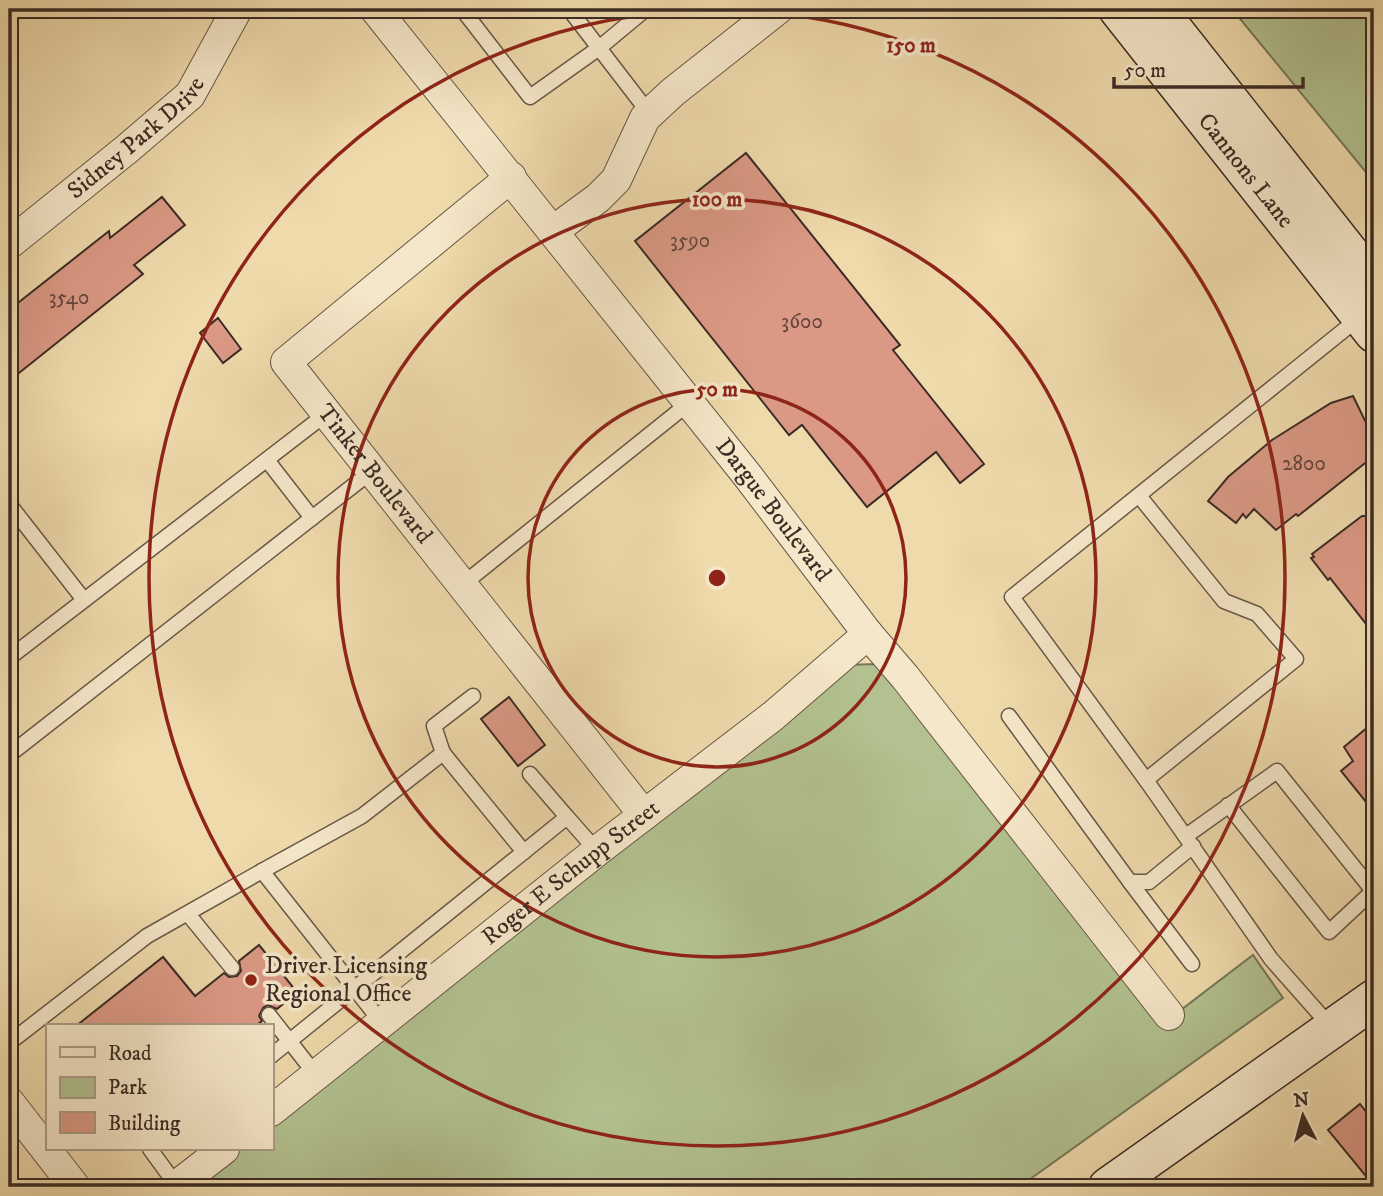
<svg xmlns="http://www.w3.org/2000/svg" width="1383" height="1196" viewBox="0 0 1383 1196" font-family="'IM FELL DW Pica',serif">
	<rect width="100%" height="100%" fill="#efdaac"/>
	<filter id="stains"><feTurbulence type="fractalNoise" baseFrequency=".00286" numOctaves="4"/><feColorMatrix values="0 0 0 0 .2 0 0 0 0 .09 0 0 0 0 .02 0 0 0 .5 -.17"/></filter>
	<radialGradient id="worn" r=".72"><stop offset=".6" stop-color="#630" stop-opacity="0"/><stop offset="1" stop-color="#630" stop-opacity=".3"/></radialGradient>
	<g fill="#b2c18f" stroke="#76765a" stroke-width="2">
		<path d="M1232,9H1374V182Z"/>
		<path d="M876,664L891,667L1169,1019L1253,955L1283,998L1019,1187H176L226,1149H271V1113L848,665Z"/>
	</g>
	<g fill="#db9985" stroke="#3b2b24" stroke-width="2">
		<path d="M746,153L900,345L893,350L984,464L960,483L936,452L867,507L802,425L789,435L635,241Z"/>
		<path d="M162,197L185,225L134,265L143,274L9,381V310L109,231L110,238Z"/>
		<path d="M218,318L241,349L223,363L200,333Z"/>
		<path d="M1353,396L1374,439V456L1298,516L1296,514L1276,530L1254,509L1246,518L1243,514L1236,523L1208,501L1228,477L1272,440L1331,403Z"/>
		<path d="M1362,516H1365L1374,527V634L1330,578L1328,580L1311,558L1314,557L1312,554Z"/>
		<path d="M509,697L545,745L518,766L481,719Z"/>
		<path d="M1374,722V812L1341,771L1353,761L1344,747Z"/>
		<path d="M259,945L297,992L277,1009L268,1005L263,1008L259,1016L262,1021L255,1026H76L163,957L195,996L224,973L229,977L237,976L241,971L239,961Z"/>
		<path d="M1360,1104L1374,1122V1186L1328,1130Z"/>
	</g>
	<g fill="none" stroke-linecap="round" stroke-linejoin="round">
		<g stroke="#685746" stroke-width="17">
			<g id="service">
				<path d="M462,9L530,97L599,48L646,9"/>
				<path d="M569,9L649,113"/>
				<path d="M267,460L312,518"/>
				<path d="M1140,497L1224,601L1257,614L1296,659L1146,780"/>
				<path d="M9,504L84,600"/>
				<path d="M462,585L689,403"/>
				<path d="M9,658L326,414"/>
				<path d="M1009,716L1130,882H1149L1193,846"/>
				<path d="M443,753L434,726L473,696"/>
				<path d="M9,755L372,471"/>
				<path d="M530,774L567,817"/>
				<path d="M1186,836L1277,771L1373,891L1329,932L1228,805"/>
				<path d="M262,871L362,816L443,753L524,852"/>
				<path d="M1130,882L1192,964"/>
				<path d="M188,914L232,968"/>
				<path d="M269,1015L316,1075"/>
				<path d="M1331,1027L1271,959L1146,780L1012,597L1359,318"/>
				<path d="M9,1043L147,936L262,871L382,1023"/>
				<path d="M271,1056L567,817L597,851"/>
				<path d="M150,1149L177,1186"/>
			</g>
		</g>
		<g stroke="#685746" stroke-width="32">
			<g id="minor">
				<path id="s1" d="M375,9L747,475L868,634L905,677L1169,1015"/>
				<path id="s2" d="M511,177L286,362L644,815"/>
				<path d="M555,233L564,223L598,198L616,180L645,118L673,92L778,9"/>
				<path id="s3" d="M9,244L127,149L190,95L237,9"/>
				<path d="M9,1102L75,1187"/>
				<path id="s4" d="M271,1111L597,851L773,716L868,634"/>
				<path d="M175,1187L224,1149"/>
			</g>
		</g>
		<g stroke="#3b2b24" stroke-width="41">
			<g id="secondary">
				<path id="s5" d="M1118,9L1374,333"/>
				<path d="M1157,9L1374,284"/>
				<path d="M1108,1187L1374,999"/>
			</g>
		</g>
		<use href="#service" stroke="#f5e7c9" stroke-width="14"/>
		<use href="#minor" stroke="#f5e7c9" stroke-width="30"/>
		<use href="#secondary" stroke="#f5e7c9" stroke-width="38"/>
	</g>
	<g fill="none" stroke="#8f2418" stroke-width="3.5">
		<circle cx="717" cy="578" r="189"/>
		<circle cx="717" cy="578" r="379"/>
		<circle cx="717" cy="578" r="568"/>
	</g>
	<circle fill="#8f2418" stroke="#f5e7c9" stroke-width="2.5" cx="251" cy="980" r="7"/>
	<g text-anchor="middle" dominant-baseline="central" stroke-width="7" stroke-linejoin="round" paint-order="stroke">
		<g font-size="21" fill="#63463c">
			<text x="690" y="241">3590</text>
			<text x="69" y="298">3540</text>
			<text x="802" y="322">3600</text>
			<text x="1304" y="464">2800</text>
		</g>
		<g font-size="24" fill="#3b2b24" stroke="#f5e7c9">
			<text stroke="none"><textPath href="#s3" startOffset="166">Sidney Park Drive</textPath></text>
			<text stroke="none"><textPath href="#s5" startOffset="206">Cannons Lane</textPath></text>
			<text stroke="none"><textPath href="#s2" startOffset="434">Tinker Boulevard</textPath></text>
			<text stroke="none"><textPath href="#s1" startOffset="640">Dargue Boulevard</textPath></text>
			<text stroke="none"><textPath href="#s4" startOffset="383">Roger E Schupp Street</textPath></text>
		</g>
		<g font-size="24" fill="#3b2b24" stroke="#f5e7c9" text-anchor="start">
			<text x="265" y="966">Driver Licensing<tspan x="265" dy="28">Regional Office</tspan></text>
		</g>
	</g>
	<circle cx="717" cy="578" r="10" fill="#8f2418" stroke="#f5e7c9" stroke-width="3.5"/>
	<g font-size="21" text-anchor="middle" font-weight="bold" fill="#8f2418" stroke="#f5e7c9" stroke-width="7" stroke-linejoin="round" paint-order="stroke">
		<text x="911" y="52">150 m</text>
		<text x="717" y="206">100 m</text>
		<text x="717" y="396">50 m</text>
	</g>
	<rect width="1383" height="1196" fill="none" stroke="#efdaac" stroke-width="35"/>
	<rect x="10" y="10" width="1362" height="1175" fill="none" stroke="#3b2b24" stroke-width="3.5"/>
	<rect x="18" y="18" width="1348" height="1161" fill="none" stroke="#3b2b24" stroke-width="2"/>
	<rect x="46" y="1024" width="228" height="126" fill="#f5e7c9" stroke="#ab9c87" stroke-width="2"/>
	<rect x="60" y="1047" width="35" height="10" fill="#f5e7c9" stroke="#ab9c87" stroke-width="2"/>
	<text x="108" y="1060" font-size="21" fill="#3b2b24">Road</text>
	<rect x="60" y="1077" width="35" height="21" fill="#b2c18f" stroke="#ab9c87" stroke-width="2"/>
	<text x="108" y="1094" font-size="21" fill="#3b2b24">Park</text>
	<rect x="60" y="1112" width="35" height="21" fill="#db9985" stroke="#ab9c87" stroke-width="2"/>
	<text x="108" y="1130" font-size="21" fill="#3b2b24">Building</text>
	<g transform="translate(1303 1116) rotate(354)" stroke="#f5e7c9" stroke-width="5" paint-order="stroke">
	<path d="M0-5L12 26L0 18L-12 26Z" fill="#3b2b24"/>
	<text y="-10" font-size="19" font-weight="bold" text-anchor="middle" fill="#3b2b24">N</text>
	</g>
	<path d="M1114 77v10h189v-10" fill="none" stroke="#3b2b24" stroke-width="3.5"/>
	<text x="1124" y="77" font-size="21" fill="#3b2b24" stroke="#f5e7c9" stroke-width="5" paint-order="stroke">50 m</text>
	<rect width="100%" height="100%" filter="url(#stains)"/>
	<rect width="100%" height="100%" fill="url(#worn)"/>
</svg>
